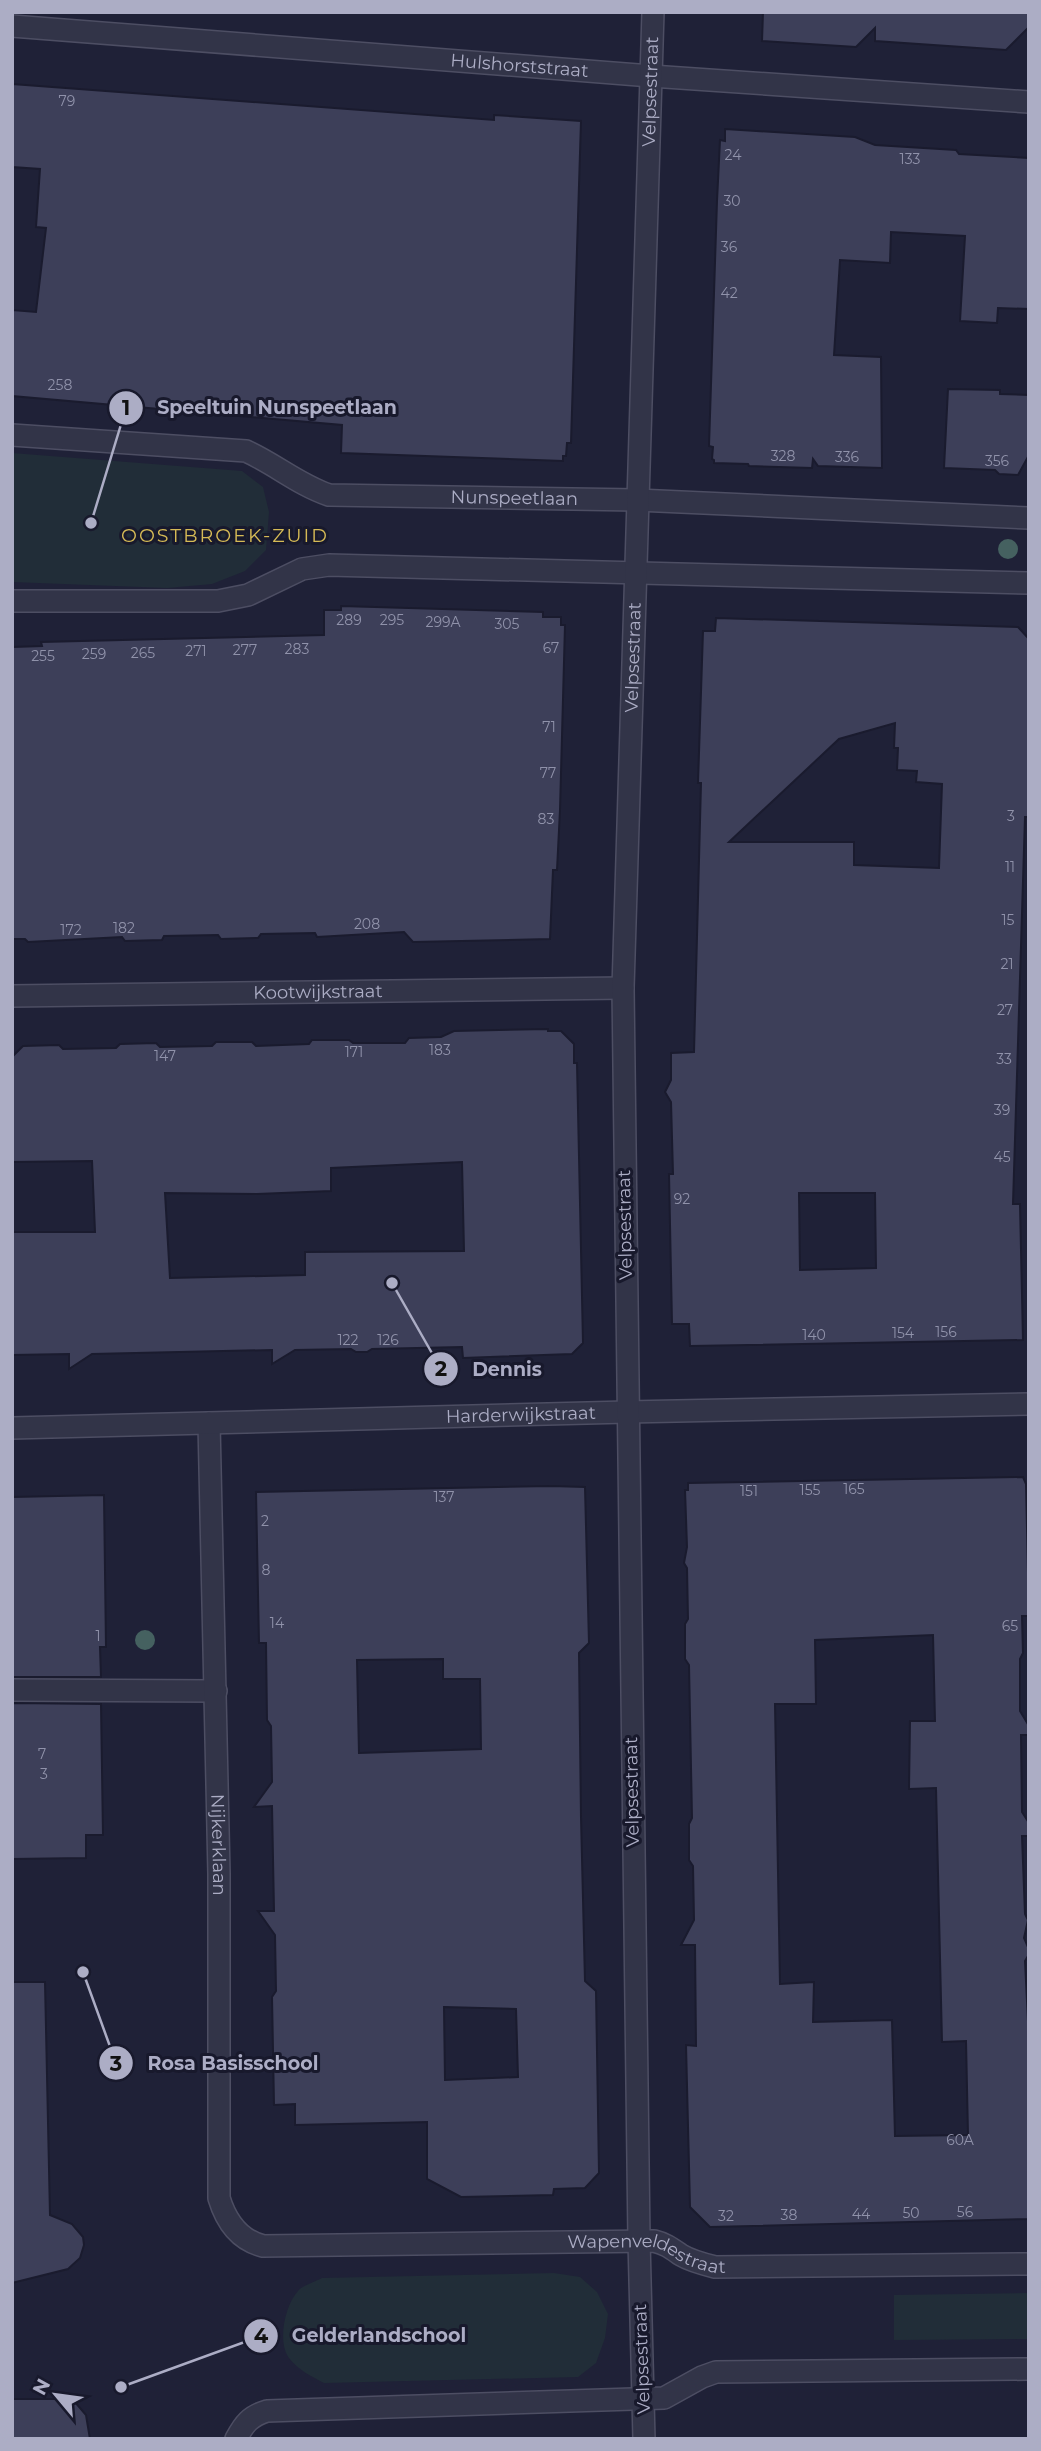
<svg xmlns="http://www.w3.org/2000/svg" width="1041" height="2451" viewBox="0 0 1041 2451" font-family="Montserrat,sans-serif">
	<rect width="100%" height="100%" fill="#1f2137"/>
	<g fill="#212d38">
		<path d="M12,453L242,471L263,487L269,512L266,550L245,571L212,584L167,588L12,582Z"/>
		<path d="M554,2273L580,2277L597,2292L608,2314L605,2338L596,2363L578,2377L324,2383C311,2376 298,2370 289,2358C277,2342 285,2305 298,2291C303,2285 315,2282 322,2278Z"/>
		<path d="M1029,2293V2339L894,2340V2295Z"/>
	</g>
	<g fill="#3d3f59" stroke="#1a1b2e" stroke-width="2" fill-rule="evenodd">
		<path d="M763,12H1029V27L1006,50L875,41V28L856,47L762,41Z"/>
		<path d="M12,84L494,120V115L581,121L571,443H567L566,456H563V461L341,453L342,425L12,396V310L36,312L46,228L36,227L40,169L12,167Z"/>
		<path d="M725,129L855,137L875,145L956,150L959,154L1029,158V309L998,308L997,323L960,321L965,236L891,232L890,263L840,260L834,355L881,357L882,468L818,466L813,459L812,468L749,466L748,464L714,463V460L712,459L713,447L709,446L717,201L720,140L725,141Z"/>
		<path d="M948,389L1000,390V394L1029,395V455L1018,475L999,474L995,470L944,468Z"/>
		<path d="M341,606L543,612V617H561V625H565L560,810L557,870H553L550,939L413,942L404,932L317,937L315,933L261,934L258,938L221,939L218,935L164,936L162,940L125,941L122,937L28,942L25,939H12V647L42,646L41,642L324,635V610H341Z"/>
		<path d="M716,618L1018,627L1029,639V817H1025L1013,1204H1020L1023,1340L690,1346L689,1324H672L669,1174H673L671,1102L665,1092L671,1080V1053L694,1052L701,783H698L703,631H715ZM895,723L894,748H898L897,770L917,771L916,782L942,784L939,868L854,865V842H729L839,739ZM799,1193H875L876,1268L800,1270Z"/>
		<path d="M548,1029V1031H561L574,1044V1063H577L583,1343L572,1354L463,1358L462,1347L372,1349L367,1352H356L351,1349L295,1350L272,1364V1350L92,1354L69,1369V1354L12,1355V1232H95L92,1161L12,1162V1057L23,1046L59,1045L63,1049L116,1048L120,1044L156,1043L160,1047L212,1046L216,1042H252L256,1046L309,1044L312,1040H349L353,1043H405L409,1038L441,1037L454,1031ZM462,1162L464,1251L305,1252V1275L170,1278L165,1193L257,1194L331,1191V1168Z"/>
		<path d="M1023,1477L1026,1484L1029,1616H1022L1023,1653L1020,1659V1711L1029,1726V1735H1021L1022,1812L1029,1823V1836H1022L1025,1914L1028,1920L1024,1938L1028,1947V1956L1025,1961L1029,2041V2219L710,2227L690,2207L686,2045L696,2046L695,1945H681L694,1920L693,1866L689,1860V1824L692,1818L689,1665L685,1659V1624L688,1619L687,1568L684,1563L687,1547L685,1490H688V1483ZM933,1635L935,1721H910L909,1789L936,1788L942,2042L966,2041L968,2135L895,2136L892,2020L813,2022L814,1982L780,1984L775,1704H816L815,1640Z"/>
		<path d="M551,1486L585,1487L589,1643L579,1653L581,1817L585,1981L596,1991L599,2173L585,2188L554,2189L553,2195L461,2197L427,2179V2122L295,2125V2104L274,2105L272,1997L276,1991L275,1935L258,1911H274L272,1806L254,1807L272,1782L271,1726L267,1720L266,1643H259L256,1492ZM443,1659V1679H480L481,1749L359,1753L357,1660ZM444,2007L516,2009L518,2077L445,2080Z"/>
		<path d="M104,1495L106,1647H100L101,1677H12V1497Z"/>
		<path d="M12,1703L101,1704L103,1835H86V1858L12,1859Z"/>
		<path d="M12,1982H45L50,2215L72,2224L83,2237L84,2245L80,2258L68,2269L12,2283Z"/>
		<path d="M12,2399H62L75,2402L86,2415L90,2439H12Z"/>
	</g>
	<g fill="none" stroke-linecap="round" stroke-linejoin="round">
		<g stroke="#4d4e63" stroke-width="24">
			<path id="lane" d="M12,1690L216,1691"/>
		</g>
		<g stroke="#4d4e63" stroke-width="24">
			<g id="street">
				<path id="s1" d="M12,26L651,76L1029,102"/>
				<path id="s2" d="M12,435L246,451C275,464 299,485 329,495L637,500L1029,518"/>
				<path d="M12,601H218L248,595L302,569L329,565L1029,583"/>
				<path id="s3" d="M12,996L623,988"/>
				<path id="s4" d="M209,1423L219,1874V2198C226,2221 239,2240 263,2246L654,2241C666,2244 671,2248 681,2255C691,2261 703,2264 715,2267L1029,2264"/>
				<path id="s5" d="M12,1428L627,1412L1029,1404"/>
				<path d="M236,2439C244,2424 250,2416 267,2411L664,2398L702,2377L716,2372L1029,2369"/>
				<path id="s6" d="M644,2439L639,2240L623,988L653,12"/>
			</g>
		</g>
		<use href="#lane" stroke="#323448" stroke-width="21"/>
		<use href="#street" stroke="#323448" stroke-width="21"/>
	</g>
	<g fill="#456160">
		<circle cx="1008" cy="549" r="10"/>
		<circle cx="145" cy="1640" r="10"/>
	</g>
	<g text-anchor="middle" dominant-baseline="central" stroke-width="6" stroke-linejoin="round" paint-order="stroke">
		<g font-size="14" fill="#9092aa">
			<text x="67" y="101">79</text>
			<text x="733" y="155">24</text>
			<text x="910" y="159">133</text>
			<text x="732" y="201">30</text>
			<text x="729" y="247">36</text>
			<text x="729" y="293">42</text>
			<text x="60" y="385">258</text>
			<text x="783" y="456">328</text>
			<text x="847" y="457">336</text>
			<text x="997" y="461">356</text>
			<text x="349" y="620">289</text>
			<text x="392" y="620">295</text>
			<text x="443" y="622">299A</text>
			<text x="507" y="624">305</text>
			<text x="551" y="648">67</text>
			<text x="297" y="649">283</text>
			<text x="245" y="650">277</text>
			<text x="196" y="651">271</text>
			<text x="143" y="653">265</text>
			<text x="94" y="654">259</text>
			<text x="43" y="656">255</text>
			<text x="549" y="727">71</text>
			<text x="548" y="773">77</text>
			<text x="1011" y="816">3</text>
			<text x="546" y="819">83</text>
			<text x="1010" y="867">11</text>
			<text x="1008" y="920">15</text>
			<text x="367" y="924">208</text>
			<text x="124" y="928">182</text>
			<text x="71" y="930">172</text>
			<text x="1007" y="964">21</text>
			<text x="1005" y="1010">27</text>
			<text x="440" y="1050">183</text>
			<text x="354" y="1052">171</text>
			<text x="165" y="1056">147</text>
			<text x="1004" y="1059">33</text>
			<text x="1002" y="1110">39</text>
			<text x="1002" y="1157">45</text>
			<text x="682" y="1199">92</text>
			<text x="946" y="1332">156</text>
			<text x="903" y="1333">154</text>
			<text x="814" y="1335">140</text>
			<text x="348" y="1340">122</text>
			<text x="388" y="1340">126</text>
			<text x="854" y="1489">165</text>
			<text x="810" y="1490">155</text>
			<text x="749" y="1491">151</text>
			<text x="444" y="1497">137</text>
			<text x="265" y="1521">2</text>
			<text x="266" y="1570">8</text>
			<text x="277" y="1623">14</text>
			<text x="1010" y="1626">65</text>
			<text x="98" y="1636">1</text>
			<text x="42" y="1754">7</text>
			<text x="44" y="1774">3</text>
			<text x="960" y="2140">60A</text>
			<text x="965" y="2212">56</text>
			<text x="911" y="2213">50</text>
			<text x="861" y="2214">44</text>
			<text x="789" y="2215">38</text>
			<text x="726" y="2216">32</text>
		</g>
		<g font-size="18" fill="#acadc5" stroke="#18192c">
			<text stroke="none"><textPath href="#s1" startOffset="509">Hulshorststraat</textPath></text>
			<text stroke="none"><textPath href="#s6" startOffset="2348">Velpsestraat</textPath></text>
			<text stroke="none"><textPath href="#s2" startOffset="514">Nunspeetlaan</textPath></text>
			<text stroke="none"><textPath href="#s6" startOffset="1782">Velpsestraat</textPath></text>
			<text stroke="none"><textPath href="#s3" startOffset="306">Kootwijkstraat</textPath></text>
			<text transform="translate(625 1225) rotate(-91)">Velpsestraat</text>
			<text stroke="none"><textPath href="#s5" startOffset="509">Harderwijkstraat</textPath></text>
			<text transform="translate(632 1792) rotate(-91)">Velpsestraat</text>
			<text stroke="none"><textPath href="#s4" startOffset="422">Nijkerklaan</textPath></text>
			<text stroke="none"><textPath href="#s4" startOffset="1230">Wapenveldestraat</textPath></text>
			<text transform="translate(642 2359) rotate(-92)">Velpsestraat</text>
		</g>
		<g font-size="19" letter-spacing="2" fill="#d6bb56" stroke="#18192c">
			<text x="225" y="535">OOSTBROEK-ZUID</text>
		</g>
	</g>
	<path fill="none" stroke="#acadc5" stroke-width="2.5" d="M91 523L126 408M392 1283L441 1369M83 1972L116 2063M121 2387L261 2336"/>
	<g fill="#acadc5" stroke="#18192c" stroke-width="2.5">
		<circle cx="91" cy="523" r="7"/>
		<circle cx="392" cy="1283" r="7"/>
		<circle cx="83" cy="1972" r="7"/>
		<circle cx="121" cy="2387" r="7"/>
		<circle cx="126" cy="408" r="18"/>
		<circle cx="441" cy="1369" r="18"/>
		<circle cx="116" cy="2063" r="18"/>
		<circle cx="261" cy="2336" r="18"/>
	</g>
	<g font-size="21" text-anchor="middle" font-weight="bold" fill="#111">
		<text x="126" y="415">1</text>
		<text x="441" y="1376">2</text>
		<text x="116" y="2071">3</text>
		<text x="261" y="2343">4</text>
	</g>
	<g font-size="19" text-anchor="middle" font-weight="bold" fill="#acadc5" stroke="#18192c" stroke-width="6" stroke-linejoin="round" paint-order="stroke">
		<text x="277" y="414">Speeltuin Nunspeetlaan</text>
		<text x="507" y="1376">Dennis</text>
		<text x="233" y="2070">Rosa Basisschool</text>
		<text x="379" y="2342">Gelderlandschool</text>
	</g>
	<rect width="1041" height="2451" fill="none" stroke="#acadc5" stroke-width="28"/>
	<g transform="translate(56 2395) rotate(299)" stroke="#18192c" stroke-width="5" paint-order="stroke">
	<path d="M0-5L12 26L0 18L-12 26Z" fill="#acadc5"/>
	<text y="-10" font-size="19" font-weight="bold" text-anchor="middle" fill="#acadc5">N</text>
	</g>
</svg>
